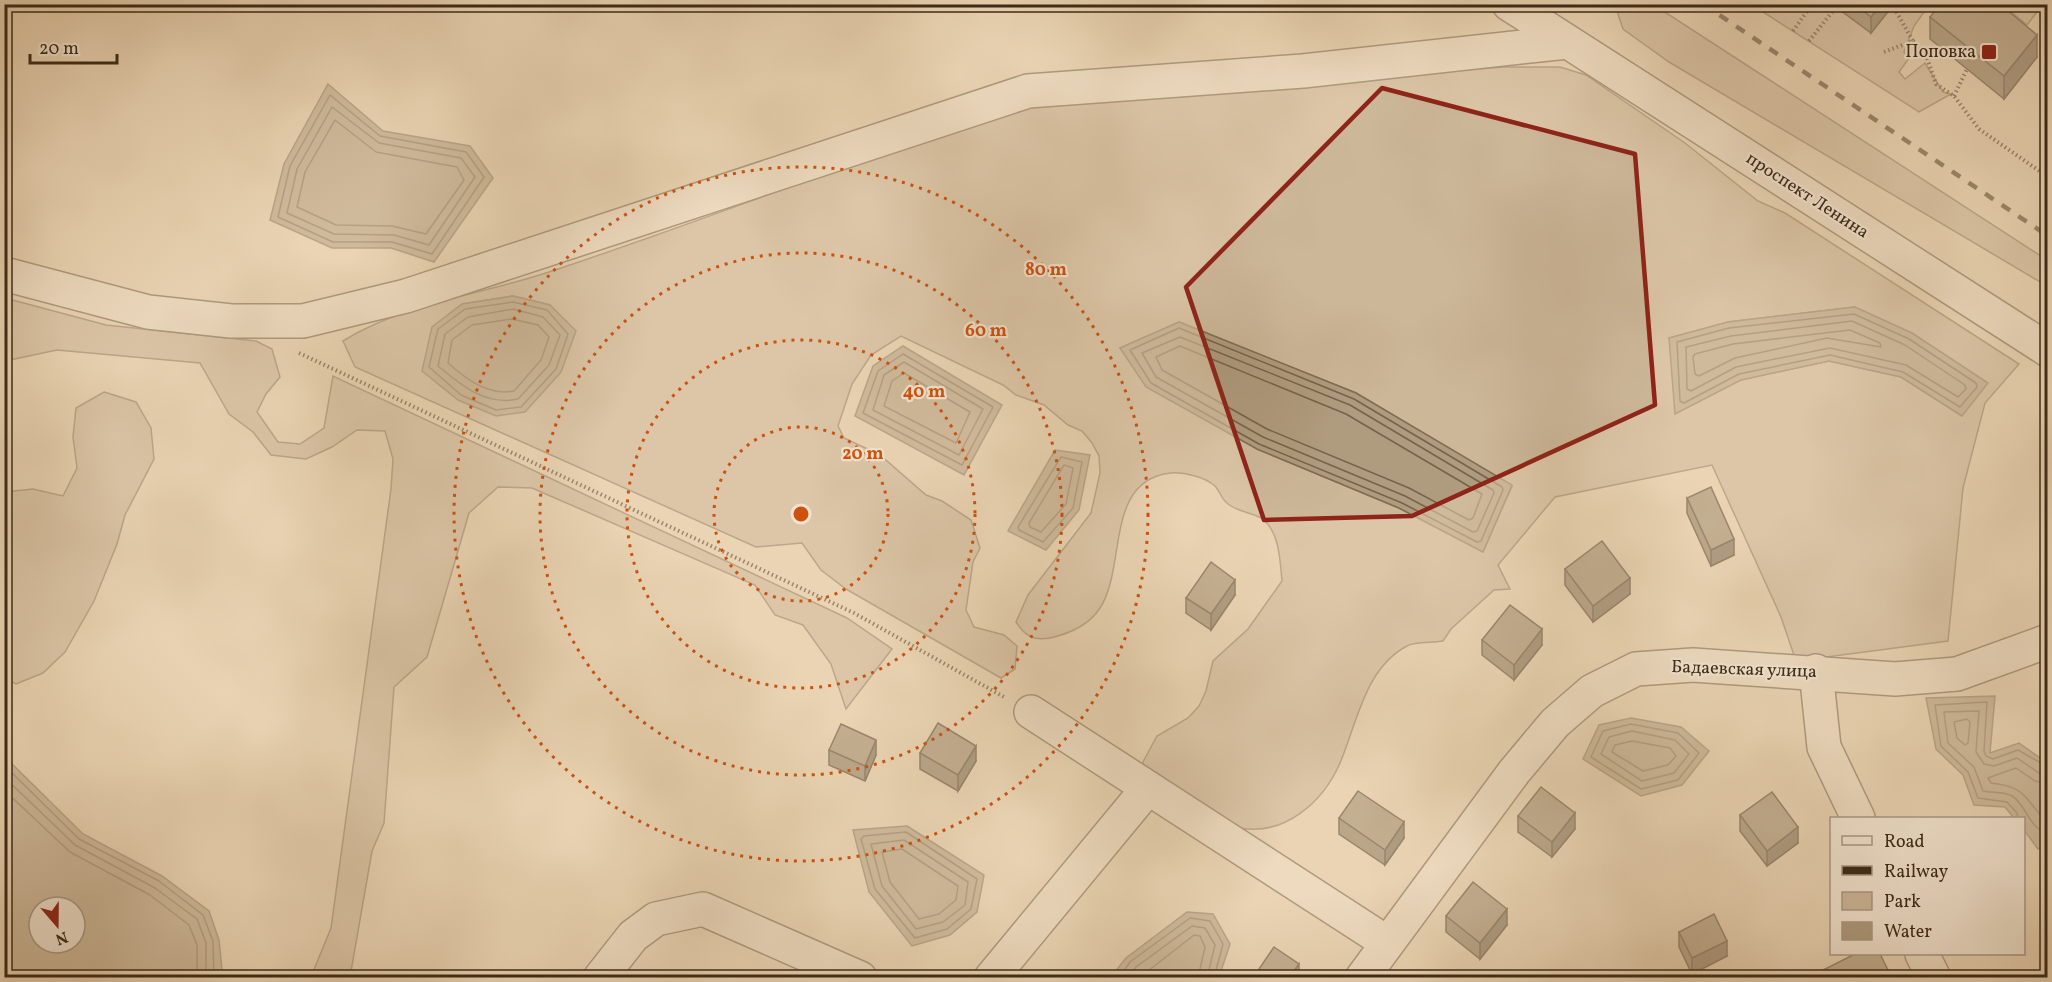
<svg xmlns="http://www.w3.org/2000/svg" width="2052" height="982" viewBox="0 0 2052 982" font-family="Vollkorn,serif">
	<rect width="100%" height="100%" fill="#ead4b3"/>
	<filter id="stains"><feTurbulence type="fractalNoise" baseFrequency=".00333" numOctaves="4"/><feColorMatrix values="0 0 0 0 .2 0 0 0 0 .09 0 0 0 0 .02 0 0 0 .5 -.17"/></filter>
	<radialGradient id="worn" r=".72"><stop offset=".6" stop-color="#630" stop-opacity="0"/><stop offset="1" stop-color="#630" stop-opacity=".3"/></radialGradient>
	<g fill="#ccb799" stroke="#847158" stroke-width="1.5" fill-rule="evenodd">
		<path d="M2043,4L2027,25L2003,5V4Z"/>
		<path d="M1615,5H1654L2047,260V286L1669,62L1623,29Z"/>
		<path d="M1752,5H1929L1914,26L1904,52L1909,58L1899,72L1905,79L1925,63L1943,92L1951,94L1919,112Z"/>
		<path d="M1504,67H1560L1586,75L1685,143L1758,201L1785,213L2019,364L1985,403L1963,488L1948,641L1796,661L1781,617L1712,465L1555,497L1498,565L1510,589L1494,590L1451,629L1443,641C1432,643 1415,641 1407,646C1365,668 1357,723 1340,763C1323,802 1285,836 1240,828L1147,777L1143,762L1157,736L1188,718L1199,706L1206,691L1213,661L1248,629L1282,581C1280,561 1280,531 1261,518C1251,512 1238,512 1228,504C1221,499 1220,491 1215,486C1205,477 1184,472 1171,473C1104,480 1127,567 1100,608C1089,625 1068,634 1050,638C1033,641 1025,636 1016,622L1028,595L1091,513L1100,473L1099,456L1092,443L1082,431L1068,425L1044,405L1016,395L1003,385L901,336L871,355L852,384L838,426L844,438L880,455L926,495L942,501L971,520L980,548L973,562L966,610L974,627L1004,635L1017,646L1015,669L1001,678L846,589L821,570L802,543L756,547L355,367L343,341C402,304 483,294 549,272C700,222 849,164 999,110L1039,102ZM513,296L550,305L462,304ZM1855,307L1962,416L1901,377L1829,361L1741,380L1669,338L1728,322ZM1179,322L1356,393L1512,486L1483,552L1399,508L1257,449L1120,348Z"/>
		<path d="M5,298L106,325L256,341L272,349L280,377L266,394L257,412L278,442L300,444L324,428L333,376L847,618L892,649L846,709L831,664L803,625L775,615L755,585L532,488L498,487L469,513L427,657L394,687L384,823L372,851L350,977H311L331,928L391,489L393,459L385,431L357,430L332,447L306,459L271,455L253,432L229,414L200,363L57,350L5,361Z"/>
		<path d="M104,392L136,402L151,428L154,459L125,515L117,544L94,601L65,652L43,673L16,684L5,678V492L33,489L63,496L77,468L73,437L76,408Z"/>
	</g>
	<g fill="#af9b7e" stroke="#816e55" stroke-width="1.5" fill-rule="evenodd">
		<path d="M328,84L383,131L470,146L493,178L434,262L391,248H332L270,220L284,164Z"/>
		<path d="M513,296L550,305L576,331L561,372L525,412L496,416L458,400L422,371L432,327L462,304Z"/>
		<path d="M1855,307L1912,333L1988,383L1962,416L1901,377L1829,361L1741,380L1675,414L1669,338L1728,322Z"/>
		<path d="M1179,322L1356,393L1512,485L1483,552L1399,508L1257,449L1146,387L1120,348Z"/>
		<path d="M903,346L1002,405L964,475L855,416L873,366Z"/>
		<path d="M1055,450L1090,455L1079,510L1046,550L1008,531Z"/>
		<path d="M1995,696L1990,753L2019,743L2047,763V845L2038,849L2024,830V818H2014L2005,807L1974,805L1963,775L1936,749L1926,698Z"/>
		<path d="M1631,718L1681,727L1709,751L1682,785L1641,796L1583,759L1599,725Z"/>
		<path d="M4,756L83,834L162,876L209,911L219,940L222,970L219,977H5ZM39,907H75V943H39Z"/>
		<path d="M907,826L984,875L977,912L950,935L912,946L869,892L853,830Z"/>
		<path d="M1187,912L1213,914L1230,944L1219,977H1111L1126,958Z"/>
	</g>
	<g fill="none" stroke-linecap="round" stroke-linejoin="round">
		<g stroke="#76634b" stroke-width="1.5">
			<path d="M330,95L380,136L466,152L484,177L432,254L392,242H333L278,217L290,166Z"/>
			<path d="M332,107L379,143L461,158L475,177L429,245L394,235L334,234L287,213L297,169Z"/>
			<path d="M335,120L376,152L457,167L464,180L426,234L392,226L336,225L297,207L305,172Z"/>
			<path d="M513,302L547,310L568,334L556,369L521,407L496,410L461,395L429,367L438,329L465,309Z"/>
			<path d="M513,309L543,317L560,335L549,365L518,399C486,406 462,386 438,366L445,334L468,317Z"/>
			<path d="M1854,314L1909,339L1976,383L1977,387L1960,407L1903,372L1830,355L1739,374L1684,403L1680,401L1677,342L1729,328Z"/>
			<path d="M512,319L538,325L549,337L541,360L514,391C488,396 466,379 448,363L452,340L472,325Z"/>
			<path d="M1852,321L1905,345L1965,385L1966,389L1958,397L1906,365L1830,348L1736,367L1691,391L1687,389L1686,347L1731,336Z"/>
			<path d="M1179,328L1354,399L1502,487L1503,490L1481,541L1477,542L1402,503L1259,444L1151,383L1130,350Z"/>
			<path d="M1850,330L1880,343L1881,347L1827,338L1735,358L1699,376L1695,374L1693,357L1695,354L1733,344Z"/>
			<path d="M1180,337L1350,405L1493,490L1494,493L1477,531L1473,532L1405,496L1263,437L1156,377L1142,353Z"/>
			<path d="M1180,346L1346,414L1482,494L1473,518L1469,520L1409,488L1267,429L1162,370L1156,357Z"/>
			<path d="M903,354L993,407L962,465L863,413L878,371Z"/>
			<path d="M904,362L983,409L959,455L873,410L884,375Z"/>
			<path d="M904,373L970,412L956,443L884,406L892,381Z"/>
			<path d="M1061,457L1082,462L1073,508L1043,542L1019,530L1018,527Z"/>
			<path d="M1064,465L1073,468L1066,504L1041,532L1030,527L1029,523Z"/>
			<path d="M1967,719L1970,722L1968,743L1965,745L1957,738L1954,722Z"/>
			<path d="M1631,724L1678,733L1699,753L1678,780L1641,789L1591,757L1603,731Z"/>
			<path d="M1632,731L1675,740L1689,754L1674,773L1642,781L1601,754L1609,737Z"/>
			<path d="M1632,741L1670,748L1676,756L1668,765L1643,771L1612,752L1615,745Z"/>
			<path d="M4,765L79,839L159,881L203,915L213,941L214,978"/>
			<path d="M2048,775L2039,773L2017,758L1994,766L1984,764L1976,752L1979,711L1944,712L1948,743L1974,767L1983,791C1992,793 2004,791 2012,796C2026,804 2030,831 2048,832"/>
			<path d="M4,777L75,845L155,888L197,919L206,943V978"/>
			<path d="M2048,784L2035,781L2016,768L1988,778L1991,783C2029,787 2024,800 2048,823"/>
			<path d="M4,790L70,852L150,895L189,925L197,945V978"/>
			<path d="M2018,818L2017,813L2007,802L1978,798L1968,772L1941,746L1935,705L1987,702L1984,751L1986,756L1993,759L2018,750L2048,767"/>
			<path d="M906,832L977,879L971,909L947,929L915,938L875,889L861,839L864,836Z"/>
			<path d="M904,840L968,882L965,905L943,922L916,929L882,886L871,844Z"/>
			<path d="M902,849L958,886L956,900L939,914L919,919L890,882L882,852Z"/>
			<path d="M1119,978L1130,962L1190,918L1210,921L1223,944L1214,978"/>
			<path d="M1128,978L1136,967L1192,926L1205,928L1215,945L1207,978"/>
			<path d="M1139,978L1194,935L1200,936L1205,947L1198,978"/>
		</g>
		<g stroke="#68553f" stroke-width="36">
			<g id="minor">
				<path d="M1509,4L2048,350"/>
				<path d="M4,274L148,312L231,321H303L406,296L1028,91L1303,71L1567,42"/>
				<path d="M1816,671L1824,747L1858,818"/>
				<path d="M1031,712L1386,942"/>
				<path d="M1922,954L1934,978"/>
				<path d="M600,978L633,936L656,919L703,909L860,978"/>
				<path d="M991,978L1148,788"/>
				<path d="M1362,978L1514,772L1555,723L1592,691L1636,669L1693,665L1895,679L1957,674L2048,641"/>
			</g>
		</g>
		<g stroke="#3c2b18" stroke-width="4" stroke-dasharray="1.5 3" stroke-linecap="butt">
			<path d="M1793,31L1812,4"/>
			<path d="M1809,41L1836,7"/>
			<path d="M1913,41L1927,58L1936,84L1954,96L1979,129L2048,177"/>
			<path d="M1884,52L1913,41L1893,6"/>
			<path d="M1954,96L1967,69"/>
			<path d="M299,353L854,613L1004,697"/>
		</g>
		<use href="#minor" stroke="#f1e3ce" stroke-width="33"/>
		<path stroke="#3c2b18" stroke-width="4.5" stroke-dasharray="10 10" stroke-linecap="butt" d="M1703,4L2048,236"/>
	</g>
	<g fill="#81715a" stroke="#3c2b18" stroke-width="1.5">
		<path d="M1836,4H1894L1871,33L1836,7Z"/>
		<path d="M1930,17L2037,57L2004,99L1930,39Z"/>
		<path d="M1687,498L1734,555L1711,566L1687,513Z"/>
		<path d="M1565,569L1630,594L1593,622L1565,585Z"/>
		<path d="M1235,595L1211,630L1186,613V598Z"/>
		<path d="M1482,640L1542,645L1514,680L1482,655Z"/>
		<path d="M829,750L876,755L865,781L829,765Z"/>
		<path d="M920,753L976,761L958,791L920,769Z"/>
		<path d="M1740,815L1798,843L1767,866L1740,831Z"/>
		<path d="M1518,816L1575,829L1552,857L1518,832Z"/>
		<path d="M1339,818L1404,838L1385,865L1339,834Z"/>
		<path d="M1446,916L1507,925L1480,959L1446,932Z"/>
		<path d="M1679,932L1727,956L1692,974L1679,947Z"/>
	</g>
	<g fill="#695c4a" stroke="#3c2b18" stroke-width="1.5">
		<path d="M1881,4H1894L1871,33V17Z"/>
		<path d="M2037,35V57L2004,99V76Z"/>
		<path d="M1734,539V555L1711,566V550Z"/>
		<path d="M1630,578V594L1593,622V606Z"/>
		<path d="M1235,580V595L1211,630V614Z"/>
		<path d="M1542,629V645L1514,680V665Z"/>
		<path d="M876,740V755L865,781V766Z"/>
		<path d="M976,746V761L958,791V775Z"/>
		<path d="M1575,813V829L1552,857V842Z"/>
		<path d="M1404,822V838L1385,865V850Z"/>
		<path d="M1798,827V843L1767,866V851Z"/>
		<path d="M1507,909V925L1480,959V943Z"/>
		<path d="M1727,941V956L1692,974V958Z"/>
		<path d="M1299,964V978H1289Z"/>
	</g>
	<g fill="#968369" stroke="#3c2b18" stroke-width="1.5">
		<path d="M1854,4H1881L1871,17Z"/>
		<path d="M1940,4H2000L2037,35L2004,76L1930,17Z"/>
		<path d="M1711,487L1734,539L1711,550L1687,498Z"/>
		<path d="M1602,541L1630,578L1593,606L1565,569Z"/>
		<path d="M1211,562L1235,580L1211,614L1186,598Z"/>
		<path d="M1510,605L1542,629L1514,665L1482,640Z"/>
		<path d="M938,723L976,746L958,775L920,753Z"/>
		<path d="M841,724L876,740L865,766L829,750Z"/>
		<path d="M1541,787L1575,813L1552,842L1518,816Z"/>
		<path d="M1358,791L1404,822L1385,850L1339,818Z"/>
		<path d="M1772,792L1798,827L1767,851L1740,815Z"/>
		<path d="M1473,882L1507,909L1480,943L1446,916Z"/>
		<path d="M1714,914L1727,941L1692,958L1679,932Z"/>
		<path d="M1274,947L1299,964L1289,978H1253Z"/>
		<path d="M1855,954H1880L1892,978H1820L1817,973Z"/>
	</g>
	<path d="M0 0H2052V982H0ZM1382,88L1635,154L1655,405L1412,516L1264,520L1186,287Z" fill="#ead4b3" fill-opacity=".55" fill-rule="evenodd"/>
	<path fill="none" stroke="#8f2418" stroke-width="4.5" stroke-linejoin="round" d="M1382,88L1635,154L1655,405L1412,516L1264,520L1186,287Z"/>
	<g fill="none" stroke="#ce520e" stroke-width="3" stroke-dasharray="3 6">
		<circle cx="801" cy="514" r="87"/>
		<circle cx="801" cy="514" r="174"/>
		<circle cx="801" cy="514" r="261"/>
		<circle cx="801" cy="514" r="347"/>
	</g>
	<rect fill="#8f2418" stroke="#f1e3ce" stroke-width="2" x="1981" y="44" width="16" height="16" rx="3"/>
	<g text-anchor="middle" dominant-baseline="central" stroke-width="4.5" stroke-linejoin="round" paint-order="stroke">
		<g font-size="18" fill="#3c2b18" stroke="#f1e3ce" text-anchor="end">
			<text x="1976" y="52">Поповка</text>
		</g>
		<g font-size="18" fill="#3c2b18" stroke="#f1e3ce">
			<text transform="translate(1807 196) rotate(33)">проспект Ленина</text>
			<text transform="translate(1744 670) rotate(2)">Бадаевская улица</text>
		</g>
	</g>
	<circle cx="801" cy="514" r="9" fill="#ce520e" stroke="#f1e3ce" stroke-width="3"/>
	<g font-size="18" text-anchor="middle" font-weight="bold" fill="#ce520e" stroke="#f1e3ce" stroke-width="4.5" stroke-linejoin="round" paint-order="stroke">
		<text x="1046" y="275">80 m</text>
		<text x="986" y="336">60 m</text>
		<text x="924" y="397">40 m</text>
		<text x="863" y="459">20 m</text>
	</g>
	<rect width="2052" height="982" fill="none" stroke="#ead4b3" stroke-width="24"/>
	<rect x="6" y="6" width="2040" height="970" fill="none" stroke="#3c2b18" stroke-width="3"/>
	<rect x="12" y="12" width="2028" height="958" fill="none" stroke="#3c2b18" stroke-width="1.5"/>
	<rect x="1830" y="817" width="195" height="138" fill="#f1e3ce" stroke="#a99985" stroke-width="1.5"/>
	<rect x="1842" y="836" width="30" height="9" fill="#f1e3ce" stroke="#a99985" stroke-width="1.5"/>
	<text x="1884" y="847" font-size="18" fill="#3c2b18">Road</text>
	<rect x="1842" y="866" width="30" height="9" fill="#3c2b18" stroke="#a99985" stroke-width="1.5"/>
	<text x="1884" y="877" font-size="18" fill="#3c2b18">Railway</text>
	<rect x="1842" y="892" width="30" height="18" fill="#ccb799" stroke="#a99985" stroke-width="1.5"/>
	<text x="1884" y="907" font-size="18" fill="#3c2b18">Park</text>
	<rect x="1842" y="922" width="30" height="18" fill="#af9b7e" stroke="#a99985" stroke-width="1.5"/>
	<text x="1884" y="937" font-size="18" fill="#3c2b18">Water</text>
	<g transform="translate(57 925) rotate(160)"><circle r="28" fill="#f1e3ce" stroke="#a99985" stroke-width="1.5"/>
	<path d="M0-4.5L10 22L0 15L-10 22Z" fill="#8f2418"/>
	<text y="-9" font-size="16" font-weight="bold" text-anchor="middle" fill="#3c2b18">N</text>
	</g>
	<path d="M30 54v9h87v-9" fill="none" stroke="#3c2b18" stroke-width="3"/>
	<text x="39" y="54" font-size="18" fill="#3c2b18" stroke="#f1e3ce" stroke-width="4.5" paint-order="stroke">20 m</text>
	<rect width="100%" height="100%" filter="url(#stains)"/>
	<rect width="100%" height="100%" fill="url(#worn)"/>
</svg>
